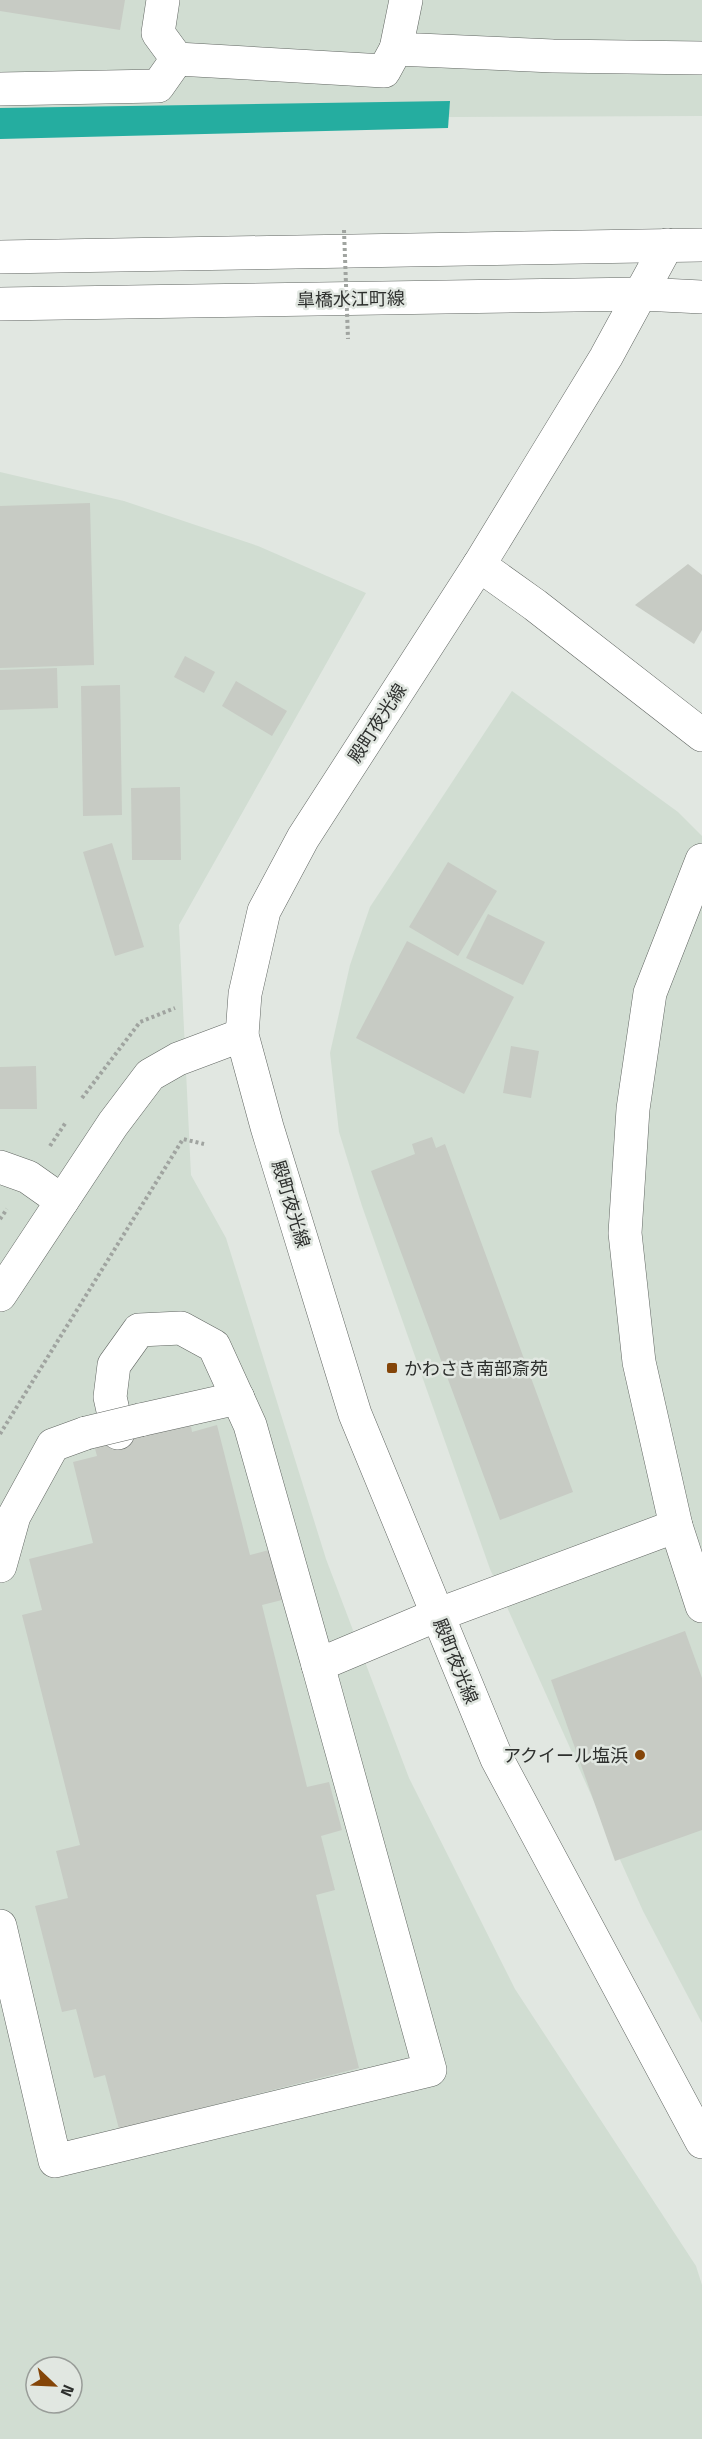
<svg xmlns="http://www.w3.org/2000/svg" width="702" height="2439" viewBox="0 0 702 2439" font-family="'Titillium Web','Noto Sans JP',sans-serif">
	<rect width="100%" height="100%" fill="#e1e7e1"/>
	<g fill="#d1ddd2" fill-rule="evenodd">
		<path d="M0,0H702V116L0,119Z"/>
		<path d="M0,472L124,501L258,546L366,593L179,925L191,1175L226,1238L326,1559L409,1778L515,1989L696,2266L702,2285V2439H0ZM36,2367H72V2403H36Z"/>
		<path d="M512,691L678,812L702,836V2023L643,1911L490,1569L362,1206L339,1132L330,1053L350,965L370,907Z"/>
	</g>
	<path fill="#25ada0" d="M450,101L448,128L0,139V108Z"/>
	<g fill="#c7cbc4">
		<path d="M0,0H125L120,30L0,11Z"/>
		<path d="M90,503L94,665L0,668V506Z"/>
		<path d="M688,564L702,575V630L694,644L635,605Z"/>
		<path d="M185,656L215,672L204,693L174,677Z"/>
		<path d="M57,668L58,708L0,710V670Z"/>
		<path d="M236,681L287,711L272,736L222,706Z"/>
		<path d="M120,685L122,815L83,816L81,686Z"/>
		<path d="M180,787L181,860H132L131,788Z"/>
		<path d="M112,843L144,947L115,956L83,852Z"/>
		<path d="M448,862L497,891L458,956L409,927Z"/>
		<path d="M488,914L545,942L523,985L466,958Z"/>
		<path d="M407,941L514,997L464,1094L356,1038Z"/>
		<path d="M511,1046L539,1051L531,1098L503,1093Z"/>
		<path d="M36,1066L37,1109H0V1067Z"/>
		<path d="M432,1137L436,1148L445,1144L573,1492L500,1520L371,1171L415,1154L412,1144Z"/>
		<path d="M190,1420L192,1432L217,1425L250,1555L269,1550L282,1600L262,1605L307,1787L329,1782L342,1830L321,1836L335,1890L316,1895L359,2068L119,2129L105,2075L94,2078L76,2009L62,2012L35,1906L68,1898L56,1851L80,1845L22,1615L42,1610L29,1559L93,1543L73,1462L97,1456L94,1445Z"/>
		<path d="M685,1631L702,1678V1830L615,1861L551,1680Z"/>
	</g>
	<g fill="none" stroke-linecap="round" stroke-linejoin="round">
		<g stroke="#616662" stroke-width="34">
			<g id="minor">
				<path d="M163,0L158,33L177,59L384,71L396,49"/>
				<path d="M406,0L396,49L553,56L702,58"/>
				<path d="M0,89L158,86L177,59"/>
				<path d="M667,245L606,357L479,565L303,838L264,911L245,994L242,1035L267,1127L355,1414L497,1759L702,2142"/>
				<path d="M0,257L702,245"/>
				<path d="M0,304L642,294L702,297"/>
				<path d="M479,565L535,605L702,735"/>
				<path d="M702,860L650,993L633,1109L625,1233L639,1362L676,1526L702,1606"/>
				<path d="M0,1167L28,1177L62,1201"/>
				<path d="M0,1295L113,1124L150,1075L178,1059L242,1035"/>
				<path d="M140,1420L238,1398"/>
				<path d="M118,1433L110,1397L114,1365L139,1330L181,1328L214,1346L250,1425L318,1665L437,1615L676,1526"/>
				<path d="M0,1566L14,1516L53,1445L86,1433"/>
				<path d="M0,1926L55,2161L430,2070L318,1665"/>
			</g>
		</g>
		<g stroke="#a0a4a0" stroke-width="4" stroke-dasharray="3 3" stroke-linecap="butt">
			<path d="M82,1098L140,1022L175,1008"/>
			<path d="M50,1146L66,1122"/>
			<path d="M0,1219L7,1209"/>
			<path d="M0,1434L183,1139L204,1144"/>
		</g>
		<use href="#minor" stroke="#fff" stroke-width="33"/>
		<g stroke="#616662" stroke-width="34" stroke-linecap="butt">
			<path id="minor-bridge" d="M86,1433L140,1420"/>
		</g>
		<path stroke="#a0a4a0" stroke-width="4" stroke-dasharray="3 3" stroke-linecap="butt" d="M344,230L348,339"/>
		<use href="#minor-bridge" stroke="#fff" stroke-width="33"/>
	</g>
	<g fill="#844508" stroke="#e1e7e1" stroke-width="2">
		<rect x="386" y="1362" width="12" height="12" rx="3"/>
		<circle cx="640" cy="1755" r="6"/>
	</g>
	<g text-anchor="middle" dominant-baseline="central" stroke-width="5" stroke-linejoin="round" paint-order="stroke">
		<g font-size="18" fill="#2d2f2d" stroke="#e1e7e1">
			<text transform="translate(351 299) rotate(-1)">皐橋水江町線</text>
			<text transform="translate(377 723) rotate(-57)">殿町夜光線</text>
			<text transform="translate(291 1204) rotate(73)">殿町夜光線</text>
			<text transform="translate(456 1661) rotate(68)">殿町夜光線</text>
		</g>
		<g font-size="18" fill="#2d2f2d" stroke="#e1e7e1" text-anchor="start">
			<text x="404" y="1368">かわさき南部斎苑</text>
			<text x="628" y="1755" text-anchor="end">アクイール塩浜</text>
		</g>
	</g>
	<g transform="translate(54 2385) rotate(113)"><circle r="28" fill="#e1e7e1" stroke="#999d99" stroke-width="1.5"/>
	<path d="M0-4.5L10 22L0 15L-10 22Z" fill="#844508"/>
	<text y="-9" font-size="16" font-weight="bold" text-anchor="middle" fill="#2d2f2d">N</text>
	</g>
</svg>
